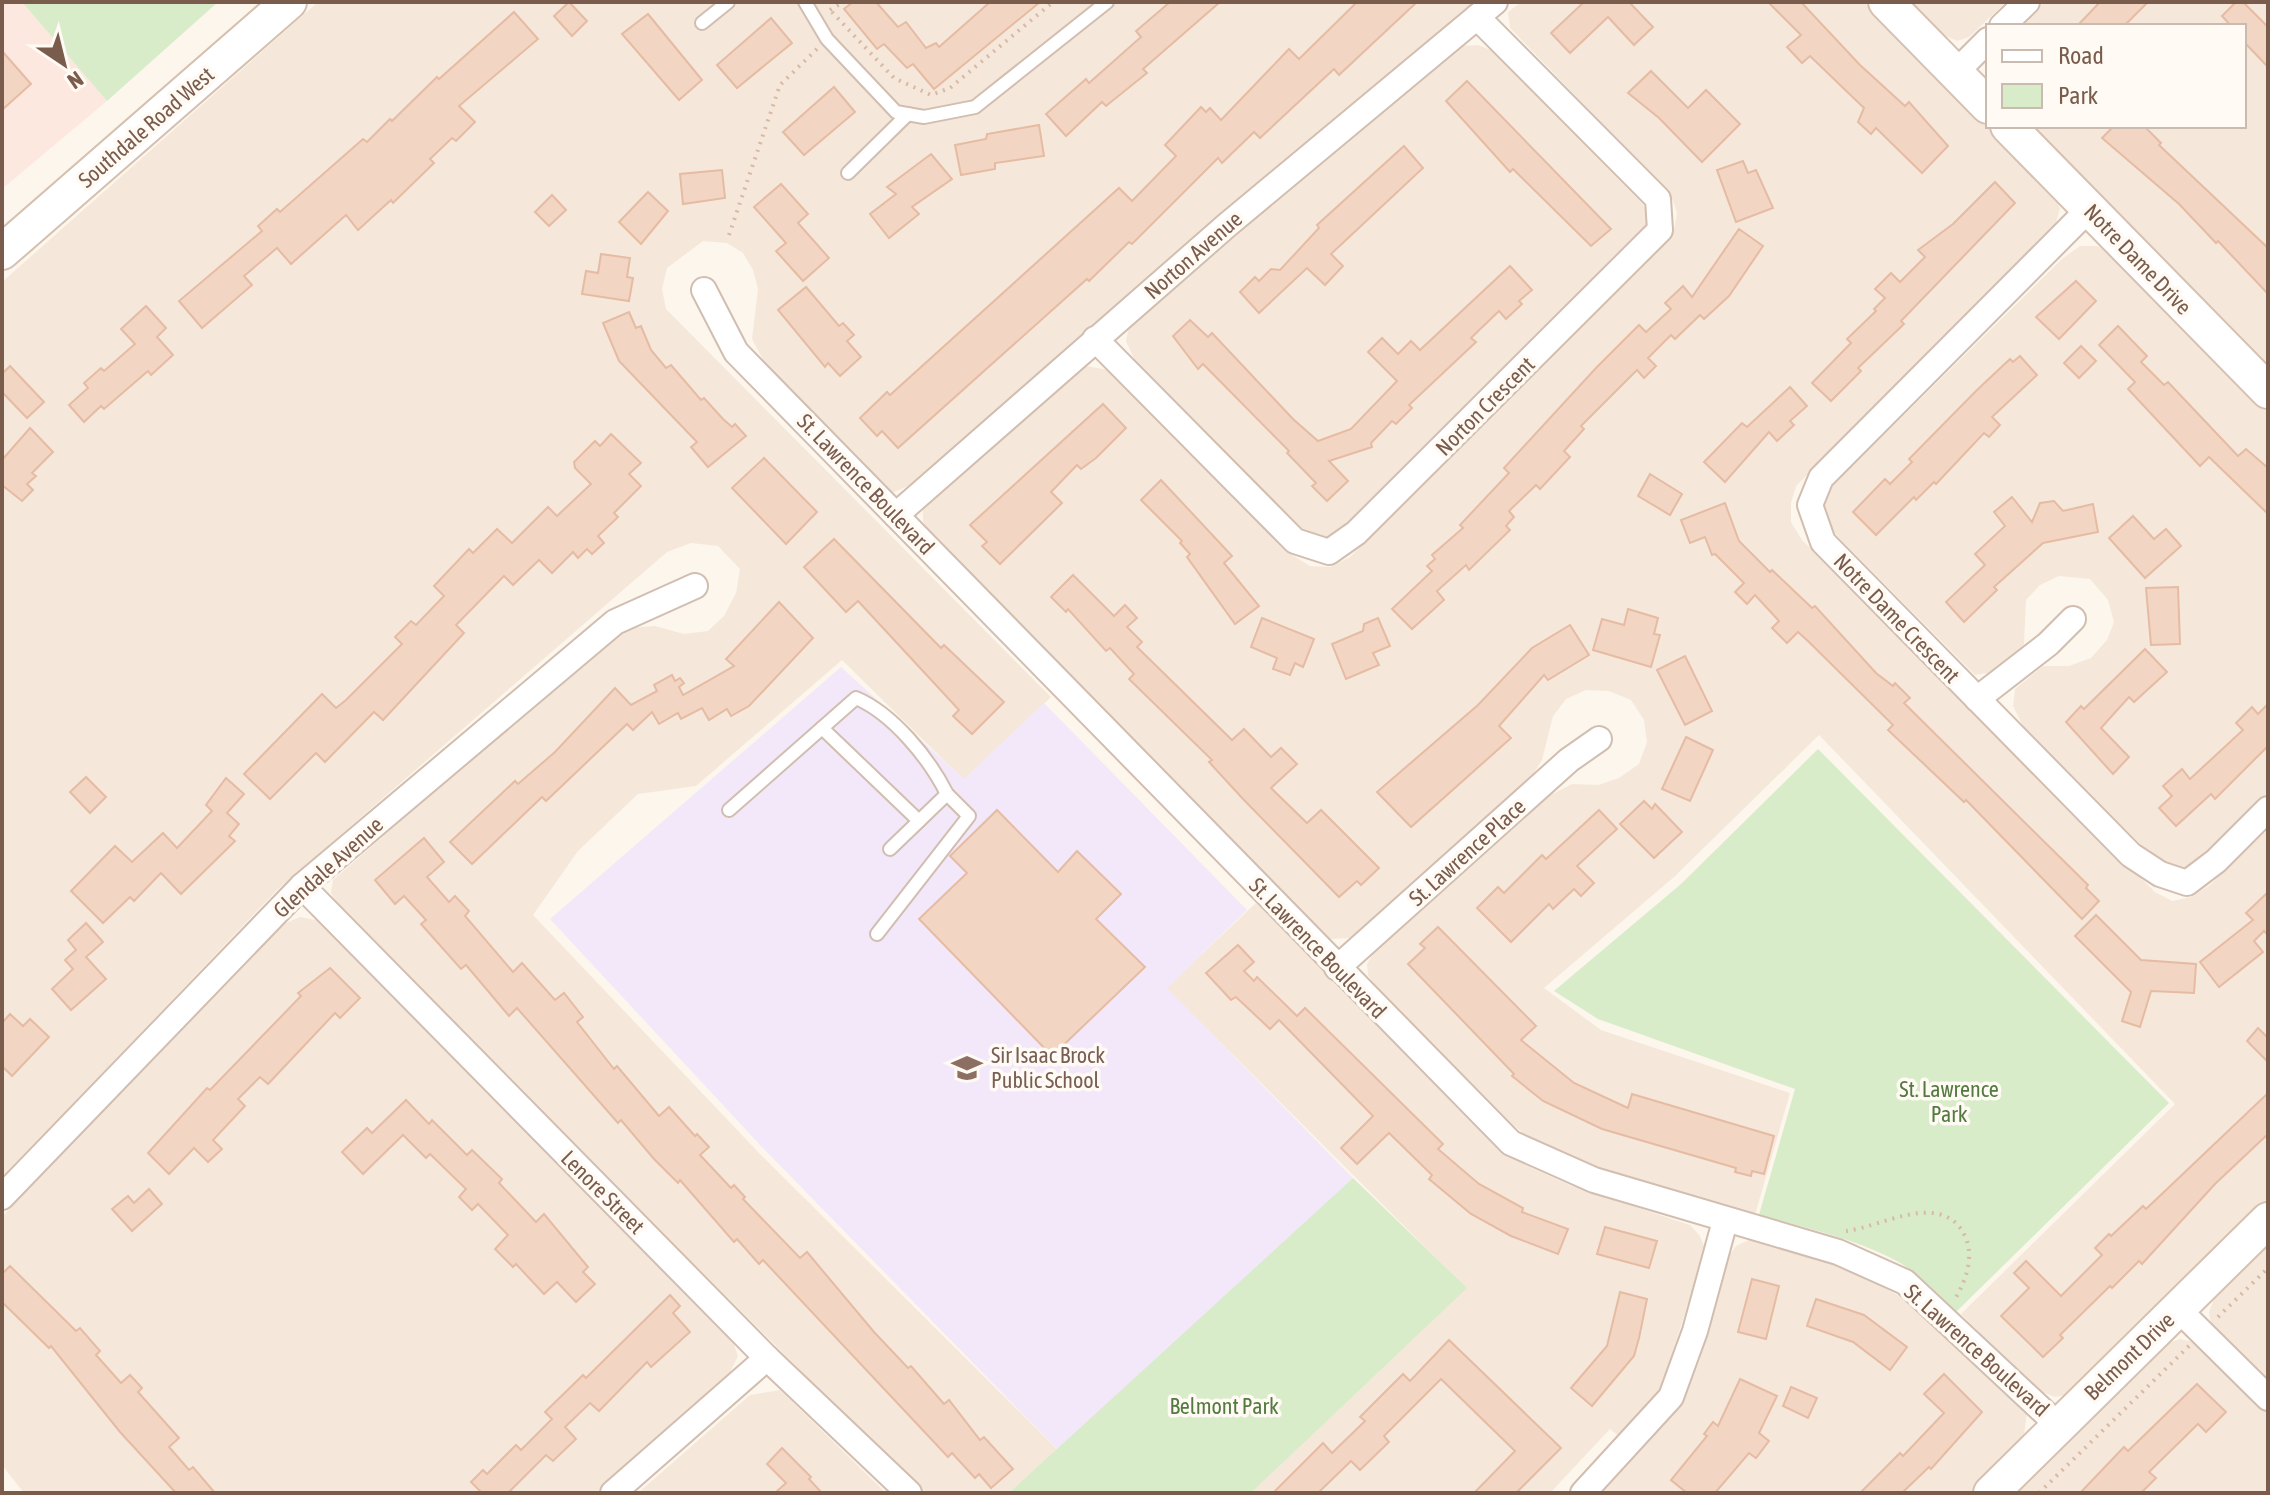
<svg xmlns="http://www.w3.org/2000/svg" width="2270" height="1495" viewBox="0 0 2270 1495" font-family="'Asap Condensed',sans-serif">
	<rect width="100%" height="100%" fill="#fdf6ec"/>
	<g fill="#f5e8da">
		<path d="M318,2H1484L910,485L890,494L768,369L752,339L758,289L753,270L743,253L727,243L703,241L667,268L662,289L666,309L1051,697L964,780L842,660L696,786L638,794L578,851L533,915L759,1153L1059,1451L1010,1493H923L341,911L331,893L333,880L594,652L628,628L655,626L684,634L708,631L724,616L736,593L740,569L718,546L691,543L667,552L277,890L2,1178V282Z"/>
		<path d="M1521,2H1864L2053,195L2060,208L2054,230L1796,486L1791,503V522L1802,540L2155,892L2172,901L2191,897L2210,885L2268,829V1199L2066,1395L2055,1397L2037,1390L1961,1314L2175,1104L1819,735L1674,877L1544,988L1601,1030L1790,1093L1755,1215L1615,1175L1539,1144L1508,1122L1379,991L1368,975L1367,964L1375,950L1545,798L1572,784L1598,785L1619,778L1639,764L1647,742L1644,720L1631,700L1609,691L1586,690L1566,699L1553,716L1542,760L1530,779L1350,938L1330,939L934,542L923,521V507L1086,366L1109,370L1283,549L1310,566L1330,567L1350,557L1673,236L1677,213L1671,195L1510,28L1508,12Z"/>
		<path d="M1909,2H2006L1969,37L1957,41L1941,34Z"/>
		<path d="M2044,2H2268V370L2032,126H2244V26H2019Z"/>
		<path d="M1478,45L1491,50L1643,204L1649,217L1644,232L1341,530L1318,540L1303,531L1135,361L1126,341L1129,326L1462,46Z"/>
		<path d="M2080,246H2097L2111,252L2268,413V792L2195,864L2183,870L2159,863L2023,726L2013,706L2015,689L2043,666H2069L2091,658L2107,640L2114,622L2108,600L2090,579L2059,576L2040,585L2026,600L2024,644L2013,658L1994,672L1975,675L1838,537L1821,515V502L1830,488L2063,258Z"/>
		<path d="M1256,903L1497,1145L1532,1168L1572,1186L1690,1225L1700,1236L1705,1249L1661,1389L1621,1438L1610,1429L1550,1493H1251L1466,1288L1166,988Z"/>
		<path d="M300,917L321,921L731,1337L738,1356L730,1372L596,1493H24L2,1465V1217L255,945L279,926Z"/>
		<path d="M1751,1239L1841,1264L1919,1307L2027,1413L2023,1442L1970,1493H1599L1664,1425L1686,1395L1700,1359L1729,1256L1736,1246Z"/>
		<path d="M2268,1244V1381L2211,1325L2209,1312L2215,1297Z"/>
		<path d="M2180,1339L2194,1342L2205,1349L2268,1414V1493H2018L2167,1343Z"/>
		<path d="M780,1390L886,1493H638L750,1395Z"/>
	</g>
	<path fill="#fde8e0" d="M2,2H22L107,101L2,189Z"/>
	<path fill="#f3e8fa" d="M841,667L964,779L1044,703L1247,910L1167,988L1353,1178L1059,1451L762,1147L550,919Z"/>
	<g fill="#d8ecc9">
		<path d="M22,2H218L107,101Z"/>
		<path d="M1818,749L2169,1103L1956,1312C1936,1292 1915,1269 1889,1257C1849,1237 1802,1227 1759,1215L1795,1089L1598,1019L1554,991L1681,884Z"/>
		<path d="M1353,1178L1467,1288L1251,1493H1009Z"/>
	</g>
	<g fill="#f3d5c3" stroke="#e6bba3" stroke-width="2">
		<path d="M569,2L587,21L572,36L554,16Z"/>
		<path d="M853,2H876L898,27L906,22L926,48L936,43L939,47L990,2H1040L934,89L913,64L907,68L884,44L877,49L844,9Z"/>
		<path d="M1170,2H1220L1143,69L1147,73L1106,106L1102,102L1066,136L1046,114L1086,79L1089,83L1141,37L1136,31Z"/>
		<path d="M1357,2H1417L1339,75L1334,69L1260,138L1254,132L1222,163L1218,158L1132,244L1129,242L1089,281L1087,279L898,448L882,431L877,436L860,418L887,392L890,395L1119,188L1132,201L1176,156L1165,145L1201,107L1206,112L1210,108L1221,120L1289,49L1299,59Z"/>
		<path d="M1584,2H1629L1653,27L1634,45L1608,17L1570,53L1551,33Z"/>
		<path d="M1768,2H1801L1860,65L1905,106L1909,102L1948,146L1922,173L1876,128L1871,134L1858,122L1864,108L1810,56L1802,63L1787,47L1801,35Z"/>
		<path d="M2100,2H2148L2124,26H2077Z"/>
		<path d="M2236,2H2243L2268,27V67L2244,42V26H2231L2222,16Z"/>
		<path d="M514,12L538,39L459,106L475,122L456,141L452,138L430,159L434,163L393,203L391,200L358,230L346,215L291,264L277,248L244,276L252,285L202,328L179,301L262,231L258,226L277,209L280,212L363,139L367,142L390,119L392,121L437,77L439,79Z"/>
		<path d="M648,14L702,80L679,100L622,34Z"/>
		<path d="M771,18L792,43L737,88L717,65Z"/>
		<path d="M2,51L31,84L2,110Z"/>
		<path d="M1651,71L1688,108L1706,90L1740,124L1702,162L1659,118L1628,93Z"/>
		<path d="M1467,81L1611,229L1591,246L1513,169L1510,172L1446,101Z"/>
		<path d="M834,87L855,112L804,155L783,132Z"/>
		<path d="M1039,125L1044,156L995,163V169L961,175L955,145L986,139L987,134Z"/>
		<path d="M2114,126H2144L2161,143L2159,145L2268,248V294L2218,241L2216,243L2179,204L2102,138Z"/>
		<path d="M1404,146L1423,168L1331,254L1343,266L1325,285L1307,268L1259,313L1240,292L1255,277L1259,281L1271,269L1280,270L1319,228L1317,225Z"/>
		<path d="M931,154L952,179L912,207L919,214L889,238L870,214L896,194L887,187Z"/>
		<path d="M1743,161L1748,173L1756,170L1773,208L1736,222L1717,170Z"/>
		<path d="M722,170L725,198L683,204L680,174Z"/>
		<path d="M1995,182L2015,203L1901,321L1904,324L1858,368L1861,371L1831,401L1812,383L1851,343L1847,339L1876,311L1874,309L1885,298L1875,289L1891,273L1900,282L1925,257L1918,250L1953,224Z"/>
		<path d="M781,184L808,214L798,223L829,258L803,281L776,251L786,243L754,207Z"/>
		<path d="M648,192L668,211L641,244L619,222Z"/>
		<path d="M552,195L566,210L549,226L535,212Z"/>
		<path d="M1739,229L1763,246L1729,296L1704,319L1700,315L1675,339L1671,335L1648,358L1656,366L1644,378L1637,370L1581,426L1584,429L1564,451L1570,457L1540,489L1536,485L1509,511L1514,517L1506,526L1510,530L1469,570L1466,565L1437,591L1444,600L1412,629L1392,609L1432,571L1427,566L1435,559L1432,555L1463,528L1460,525L1509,473L1504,468L1596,368L1639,325L1646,332L1671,309L1665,303L1683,286L1692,297Z"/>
		<path d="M601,254L630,258L627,277L633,278L629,301L582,294L586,271L598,273Z"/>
		<path d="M1510,266L1532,290L1519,301L1522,304L1506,319L1499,311L1471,338L1476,342L1409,405L1412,408L1396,424L1392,421L1371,443L1372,447L1329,461L1348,481L1327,501L1312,486L1316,483L1287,453L1289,451L1203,364L1198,369L1173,336L1190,320L1208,337L1212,333L1293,419L1318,441L1351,429L1397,381L1368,352L1382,338L1398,354L1411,341L1420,350Z"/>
		<path d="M2076,281L2096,301L2059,339L2036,317Z"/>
		<path d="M806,287L839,326L843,323L854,335L847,341L861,357L840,376L828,363L825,367L778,310Z"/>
		<path d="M146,306L166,328L157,337L173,355L151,375L148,371L104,409L101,406L84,422L69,405L88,388L84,383L101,368L104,371L135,344L121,329Z"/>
		<path d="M629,312L636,328L641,326L651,350L666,368L671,365L701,400L704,398L723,419L732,427L735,424L746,436L708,467L691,447L697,442L619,361L603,323Z"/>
		<path d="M2118,326L2147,356L2141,362L2164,385L2168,382L2238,456L2246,449L2268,468V514L2209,457L2200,466L2128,389L2135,382L2099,345Z"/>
		<path d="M2081,346L2096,361L2079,378L2064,363Z"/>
		<path d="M2020,356L2037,375L1992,417L2000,425L1989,437L1984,433L1936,484L1934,482L1916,500L1914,497L1876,535L1853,512L1885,479L1890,484L1912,462L1909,459L1977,390L2010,359L2013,362Z"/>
		<path d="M10,366L44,402L27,418L2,392V374Z"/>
		<path d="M1790,387L1807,406L1790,421L1794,425L1777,441L1769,432L1725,482L1704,462L1742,423L1747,427Z"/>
		<path d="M1103,404L1126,428L1096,458L1081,469L1077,465L1051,492L1062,503L1000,564L982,546L987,542L970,525Z"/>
		<path d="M30,428L53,452L32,473L36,476L27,484L33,490L22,501L2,485V460Z"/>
		<path d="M611,434L641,463L629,474L641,486L614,513L618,517L598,536L604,543L592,554L587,549L578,558L573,552L552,573L539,560L513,585L504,576L456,625L464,633L383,720L374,712L325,762L316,753L270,799L244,774L322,694L336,708L346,700L402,644L395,637L411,621L416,625L444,596L434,586L469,549L473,553L497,529L512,543L548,507L557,516L591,484L575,468L574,462L595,441L600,446Z"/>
		<path d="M764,458L817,512L786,544L732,488Z"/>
		<path d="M1650,474L1682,494L1670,515L1638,496Z"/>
		<path d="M1161,480L1232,556L1224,563L1259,606L1235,624L1187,557L1190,554L1180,543L1182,541L1141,500Z"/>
		<path d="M2012,497L2032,522L2040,503L2054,501L2063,511L2093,504L2098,532L2043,543L1994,587L1997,590L1964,622L1946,602L1985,565L1975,554L2005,526L1994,512Z"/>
		<path d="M1725,503L1739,541L1770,572L1772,570L1812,608L1815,606L1876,673L1893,686L1895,683L1910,698L1904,703L2088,885L2086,888L2099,901L2082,919L1966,800L1964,802L1888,730L1893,725L1810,643L1798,632L1787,643L1772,628L1779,621L1755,595L1747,604L1735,592L1744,583L1715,554L1712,555L1705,537L1690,543L1681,520Z"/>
		<path d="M2133,516L2154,539L2166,529L2181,546L2145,578L2109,538Z"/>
		<path d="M834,539L941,648L944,645L1004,702L972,734L953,716L959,710L858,601L846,612L804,567Z"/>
		<path d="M1073,575L1114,616L1125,605L1137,618L1127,627L1142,642L1137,647L1232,740L1244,729L1271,757L1281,748L1297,764L1271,788L1307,823L1321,810L1379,868L1361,885L1357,881L1339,897L1243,799L1209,762L1212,760L1129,679L1134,674L1110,648L1106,651L1068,609L1066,612L1051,597Z"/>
		<path d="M2178,587L2180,644L2151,645L2146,588Z"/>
		<path d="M779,602L813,638L749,706L731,716L727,709L709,720L702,708L681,719L678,713L659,724L652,712L633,730L627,724L546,801L542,797L472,864L450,842L515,781L518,784L555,752L615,688L631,705L657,691L654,685L672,675L675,681L680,678L684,683L679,687L683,695L734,666L726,659Z"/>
		<path d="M1628,609L1658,618L1654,634L1660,635L1651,667L1593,650L1602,619L1624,625Z"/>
		<path d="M1262,618L1314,639L1303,667L1295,663L1290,675L1273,669L1277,658L1251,647Z"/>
		<path d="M1378,618L1390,646L1373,653L1379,665L1346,679L1332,644L1363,631L1364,624Z"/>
		<path d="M1570,625L1589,655L1548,680L1544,675L1499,726L1511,738L1411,827L1377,792L1478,705L1532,648Z"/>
		<path d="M2145,649L2167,672L2134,702L2129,697L2101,728L2129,757L2113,774L2066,722L2081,706L2084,709Z"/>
		<path d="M1685,656L1712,711L1685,725L1657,670Z"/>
		<path d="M2268,704V746L2215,799L2211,794L2176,826L2159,808L2172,796L2163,786L2182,769L2190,779L2243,730L2236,723L2252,707L2258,714Z"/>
		<path d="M1686,737L1713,750L1690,801L1662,789Z"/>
		<path d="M86,777L106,797L90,813L70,792Z"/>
		<path d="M226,778L244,794L227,813L239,824L229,836L235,841L181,894L161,873L134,901L130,897L103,923L71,891L115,846L132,862L163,833L177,848L212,811L206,805Z"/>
		<path d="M1644,801L1652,809L1655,804L1682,832L1654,858L1620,824Z"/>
		<path d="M997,810L1058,872L1077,851L1121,894L1096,919L1145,967L1052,1056L919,919L967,873L950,856Z"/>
		<path d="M1599,810L1617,829L1577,866L1594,883L1581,896L1574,889L1553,909L1549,904L1511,942L1477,908L1498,887L1504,893L1542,855L1546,859Z"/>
		<path d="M424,838L444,862L427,877L449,902L455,896L469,911L465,916L513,972L522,963L555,1000L564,993L583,1017L577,1022L614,1069L617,1066L659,1116L669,1107L695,1136L697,1134L709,1147L700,1155L731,1188L734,1185L745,1197L743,1199L800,1258L807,1252L874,1332L908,1368L911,1366L944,1404L949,1400L980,1440L984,1437L1013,1469L991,1488L979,1474L975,1478L952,1453L948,1457L763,1260L759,1264L737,1239L734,1242L680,1180L678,1183L654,1159L621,1120L618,1123L517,1008L509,1016L466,965L461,969L421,924L426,920L404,896L395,904L375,880Z"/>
		<path d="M2268,892V935L2264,931L2254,941L2263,952L2219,987L2200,962L2253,920L2246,913Z"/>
		<path d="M2096,915L2141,960L2196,964L2194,993L2151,991L2140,1027L2122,1021L2131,992L2075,936Z"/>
		<path d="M86,923L103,942L86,957L106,979L71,1010L52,989L73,969L65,960L76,950L68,940Z"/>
		<path d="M1438,927L1536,1026L1521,1040L1574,1083L1628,1108L1632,1094L1774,1136L1764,1174L1752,1171L1751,1176L1735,1172L1736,1168L1602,1129L1543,1101L1512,1076L1514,1074L1408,964L1425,948L1420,944Z"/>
		<path d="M1238,945L1254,962L1244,971L1254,981L1257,977L1297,1016L1305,1008L1443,1144L1438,1149L1479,1184L1523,1208L1522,1212L1568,1229L1558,1254L1511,1236L1471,1214L1429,1179L1432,1175L1389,1133L1357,1164L1341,1148L1373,1116L1279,1020L1270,1029L1236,997L1231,1000L1206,973Z"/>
		<path d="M330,968L360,998L340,1018L335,1013L268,1084L260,1077L238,1099L245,1106L213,1140L222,1149L208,1162L194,1148L169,1174L148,1153L207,1088L210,1090L301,996L298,993Z"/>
		<path d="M10,1014L23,1026L30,1019L49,1037L12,1076L2,1066V1023Z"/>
		<path d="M2258,1028L2268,1038V1062L2247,1041Z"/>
		<path d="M2268,1093V1134L2215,1184L2142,1264L2139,1261L2112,1288L2110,1286L2060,1335L2063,1338L2043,1357L2001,1316L2029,1288L2014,1273L2026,1261L2061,1296L2102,1255L2095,1248L2109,1234L2111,1236L2143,1206L2146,1209Z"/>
		<path d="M406,1100L429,1124L432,1120L467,1155L472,1150L502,1179L499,1183L536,1222L544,1214L588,1267L583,1272L595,1284L576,1302L557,1282L544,1294L516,1264L513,1267L495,1249L508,1235L478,1204L472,1210L459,1197L466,1189L430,1154L426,1158L403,1135L363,1174L342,1152L367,1128L372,1133Z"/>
		<path d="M149,1189L162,1204L132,1231L112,1209L128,1196L134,1203Z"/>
		<path d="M1605,1227L1657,1241L1649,1268L1597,1254Z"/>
		<path d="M10,1266L76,1331L80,1328L100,1351L96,1355L121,1383L130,1375L142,1388L138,1392L179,1438L169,1447L189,1470L193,1467L215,1493H176L120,1432L51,1346L49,1348L2,1302V1274Z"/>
		<path d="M1752,1279L1779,1286L1766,1339L1738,1332Z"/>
		<path d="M1620,1292L1647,1299L1639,1338L1634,1356L1592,1406L1571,1388L1607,1346Z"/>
		<path d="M670,1295L680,1306L673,1313L690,1332L651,1367L647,1362L599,1411L590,1403L565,1427L576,1439L553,1461L546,1455L508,1493H482L471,1482L483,1470L487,1474L516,1445L521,1450L552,1419L545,1412L583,1375L586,1378Z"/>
		<path d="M1816,1299L1864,1315L1907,1347L1890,1370L1853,1342L1807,1326Z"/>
		<path d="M1449,1340L1561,1448L1516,1493H1474L1515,1451L1441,1379L1384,1436L1389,1442L1360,1470L1351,1461L1318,1493H1273L1323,1443L1332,1453L1365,1421L1360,1417L1403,1374L1410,1381Z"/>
		<path d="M1944,1374L1982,1412L1931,1469L1929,1467L1902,1493H1860L1900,1453L1903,1456L1944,1413L1924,1394Z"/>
		<path d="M1740,1379L1777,1396L1759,1433L1769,1441L1756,1458L1749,1453L1715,1493H1687L1671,1480L1707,1436L1704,1434L1713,1422L1718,1426Z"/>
		<path d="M2197,1384L2226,1412L2206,1432L2198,1424L2149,1472L2156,1478L2141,1493H2080L2124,1447L2128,1451Z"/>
		<path d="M1791,1387L1817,1398L1808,1418L1783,1406Z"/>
		<path d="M782,1448L811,1477L809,1479L822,1493H775L786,1483L767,1464Z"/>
	</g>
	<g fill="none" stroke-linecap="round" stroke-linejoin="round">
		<g stroke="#d1beb0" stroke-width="16">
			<g id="lane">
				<path d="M805,2L827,39L896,112L924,117L975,107L1107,2"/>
				<path d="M702,23L728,2"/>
				<path d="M848,173L908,114"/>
				<path d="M822,728L919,821"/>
				<path d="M729,810L856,698C893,714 929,758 947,794"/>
				<path d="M877,934L969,816L947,794L890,849"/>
			</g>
		</g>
		<g stroke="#d1beb0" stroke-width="28">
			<g id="street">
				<path d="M2002,26L2027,2"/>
				<path d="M1955,73L1988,40"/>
				<path d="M2089,209L1821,478L1810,505L1823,542L2131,855L2160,874L2187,883L2216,861L2268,809"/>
				<path d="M704,290L736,352L1511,1143L1594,1180L1838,1252L1905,1282L2058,1425"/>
				<path d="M1095,339L1295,541L1329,552L1356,533L1660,230L1658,199L1477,17"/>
				<path d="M896,515L1226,226L1495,2"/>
				<path d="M1977,699L2048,644L2073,619"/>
				<path d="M302,886L767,1358L909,1493"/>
				<path d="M1337,968L1569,760L1599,739"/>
				<path d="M2,1197L302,886L615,622L695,586"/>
				<path d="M2178,1309L2268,1398"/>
				<path d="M613,1493L767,1358"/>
				<path d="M1583,1493L1671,1397L1695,1331L1725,1221"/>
			</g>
		</g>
		<g stroke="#d6c0b0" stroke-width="38">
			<g id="secondary">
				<path d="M1886,2L1988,106"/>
				<path d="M2008,126L2268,391"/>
				<path d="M2,252L289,2"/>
				<path d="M1991,1493L2268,1220"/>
			</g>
		</g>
		<g stroke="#d9b8a5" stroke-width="4" stroke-dasharray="2 6" stroke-linecap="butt">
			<path d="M830,10L843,2"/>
			<path d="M832,12L894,78L931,95L950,88L1053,2"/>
			<path d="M729,235L780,85L817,49"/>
			<path d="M1846,1231C1882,1227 1942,1189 1965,1236C1975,1258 1965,1282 1954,1301"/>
			<path d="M2218,1317L2268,1268"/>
			<path d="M2039,1493L2189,1346"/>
		</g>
		<use href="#lane" stroke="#fff" stroke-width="12"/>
		<use href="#street" stroke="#fff" stroke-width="24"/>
		<use href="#secondary" stroke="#fff" stroke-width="34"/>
	</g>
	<defs>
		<g id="school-bare" transform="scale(2.4)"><path d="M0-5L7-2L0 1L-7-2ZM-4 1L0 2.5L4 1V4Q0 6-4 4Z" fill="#8d6e63" stroke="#fffaf3" stroke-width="2.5" paint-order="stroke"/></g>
	</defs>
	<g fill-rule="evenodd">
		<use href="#school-bare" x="967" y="1068"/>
	</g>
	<g text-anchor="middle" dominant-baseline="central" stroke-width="7" stroke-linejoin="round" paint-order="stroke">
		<g font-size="22" fill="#7a5c4d" stroke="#fffaf3">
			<text transform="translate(146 127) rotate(-41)">Southdale Road West</text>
			<text transform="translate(1193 255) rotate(-41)">Norton Avenue</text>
			<text transform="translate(2138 259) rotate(46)">Notre Dame Drive</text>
			<text transform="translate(1485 406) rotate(-45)">Norton Crescent</text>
			<text transform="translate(866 484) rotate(46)">St. Lawrence Boulevard</text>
			<text transform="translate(1897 618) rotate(46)">Notre Dame Crescent</text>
			<text transform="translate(1467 852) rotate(-42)">St. Lawrence Place</text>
			<text transform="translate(328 867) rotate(-42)">Glendale Avenue</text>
			<text transform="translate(1318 948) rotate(46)">St. Lawrence Boulevard</text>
			<text transform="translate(603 1192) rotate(45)">Lenore Street</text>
			<text transform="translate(1977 1350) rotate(42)">St. Lawrence Boulevard</text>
			<text transform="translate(2129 1356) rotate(-44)">Belmont Drive</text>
		</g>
		<g font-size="22" fill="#785e54" stroke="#fffaf3" text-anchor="start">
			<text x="991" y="1055">Sir Isaac Brock<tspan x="991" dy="25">Public School</tspan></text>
		</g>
		<g font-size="22" fill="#537a41" stroke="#fffaf3">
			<text x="1949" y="1089">St. Lawrence<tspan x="1949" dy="25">Park</tspan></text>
			<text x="1224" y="1406">Belmont Park</text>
		</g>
	</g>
	<rect width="2270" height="1495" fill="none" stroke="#7a5c4d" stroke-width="8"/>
	<rect x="1986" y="24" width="260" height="104" fill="#fffaf3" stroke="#cabbb1" stroke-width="2"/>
	<rect x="2002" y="50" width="40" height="12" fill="#ffffff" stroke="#cabbb1" stroke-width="2"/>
	<text x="2058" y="64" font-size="24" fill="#7a5c4d">Road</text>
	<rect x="2002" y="84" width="40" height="24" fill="#d8ecc9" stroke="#cabbb1" stroke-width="2"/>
	<text x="2058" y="104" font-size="24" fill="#7a5c4d">Park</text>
	<g transform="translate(64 64) rotate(145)" stroke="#fffaf3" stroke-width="6" paint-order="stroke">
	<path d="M0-6L14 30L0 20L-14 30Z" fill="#7a5c4d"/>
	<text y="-12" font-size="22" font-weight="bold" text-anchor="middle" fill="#7a5c4d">N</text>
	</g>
</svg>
